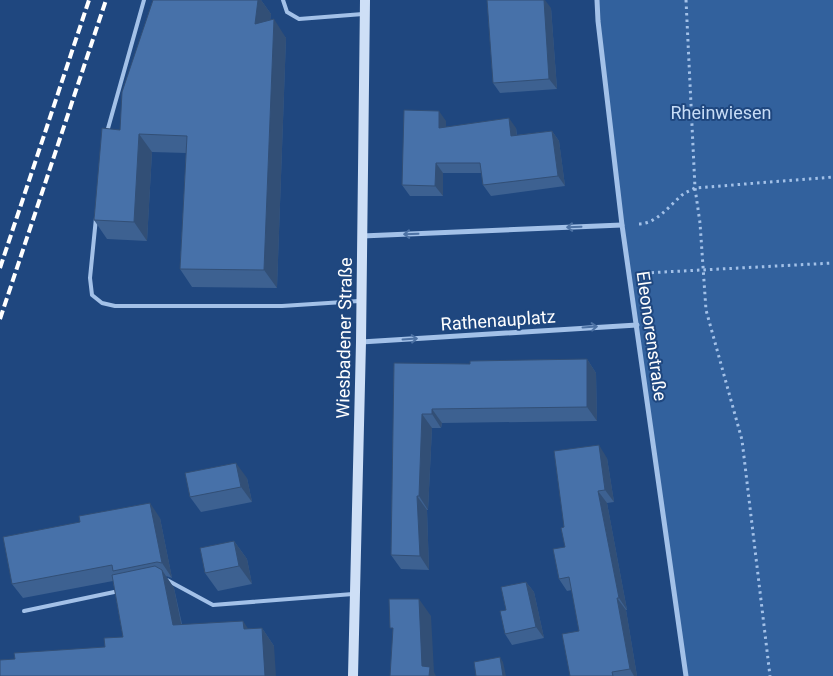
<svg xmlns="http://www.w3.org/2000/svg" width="833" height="676" viewBox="0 0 833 676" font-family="Roboto,sans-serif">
	<rect width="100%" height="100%" fill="#1f477f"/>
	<path fill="#32619d" d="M597,0H833V676H686L629,274Z"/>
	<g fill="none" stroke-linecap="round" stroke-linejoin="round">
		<g stroke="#a3c1e8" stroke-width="3" stroke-dasharray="2.5 4" stroke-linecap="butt">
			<path d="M686,0L695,188L700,223L706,310L742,440L770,676"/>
			<path d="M639,224C657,223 668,207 681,196C685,192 690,191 695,188L833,177"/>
			<path d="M645,273L833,263"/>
		</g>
		<g stroke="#a3c1e8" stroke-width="4">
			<path d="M283,0L287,12L299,19L363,14"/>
			<path d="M107,132L144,0"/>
			<path d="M96,218L90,278L92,295L102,303L115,306H282L359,301"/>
			<path d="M167,580L213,605L353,594"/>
			<path d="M24,611L119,591"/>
		</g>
		<g stroke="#a3c1e8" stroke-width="5">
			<path d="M597,0L598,21L622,225L686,676"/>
			<path d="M362,236L622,225"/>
			<path d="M361,342L637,325"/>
		</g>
		<path stroke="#cedff6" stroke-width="10" d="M353,676L361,342L365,0"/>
		<g stroke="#fff" stroke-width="4" stroke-dasharray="9 4" stroke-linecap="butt">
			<path d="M0,268L89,0"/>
			<path d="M0,319L106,0"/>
		</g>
	</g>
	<g fill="#3d6191">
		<path d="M258,0H261L271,14L270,20L286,38L277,288L192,287L180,269L186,153L152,152L147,241L107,239L94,220L120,130Z"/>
		<path d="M551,8L557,89L500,93L493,83Z"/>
		<path d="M446,121V127L516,128L517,135L552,131L559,141L565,186L491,196L483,185L482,173H443V196H410L402,185Z"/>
		<path d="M587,359L596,373L597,421L442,423L441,428H432L428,510H427L429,570L401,569L391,555L394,363L470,364Z"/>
		<path d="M607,458L614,502L607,503L627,610H626L637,676H570L579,631L572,590L567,591L559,579L565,547L564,527Z"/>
		<path d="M247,478L252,502L201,512L190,497Z"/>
		<path d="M160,518L172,578L166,576L174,588L182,624L249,629L262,628L274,646L15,659L105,647L123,637L113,581L23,598L12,584Z"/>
		<path d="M234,541L247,559L252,584L218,591L205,573Z"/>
		<path d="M526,582L534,592L544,638L512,645L505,634Z"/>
	</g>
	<g fill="#324f76">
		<path d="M258,0H261L271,14L268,42L255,24Z"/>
		<path d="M538,0H545L551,8L557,89L549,79Z"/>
		<path d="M274,19L286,38L277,288L264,270Z"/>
		<path d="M439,111L446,121V138L439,128Z"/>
		<path d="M509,118L516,128L518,147L511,136Z"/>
		<path d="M552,131L559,141L565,186L558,176Z"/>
		<path d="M139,134L152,152L147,241L134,222Z"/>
		<path d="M436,163L443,173V196L435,186Z"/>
		<path d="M587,359L596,373L597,421L587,407Z"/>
		<path d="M432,409L442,423L441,428L432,414Z"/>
		<path d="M422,414L432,428L428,510L419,496Z"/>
		<path d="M599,445L607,458L614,502L605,490Z"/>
		<path d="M236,463L247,478L252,502L241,487Z"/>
		<path d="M598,491L607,503L627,610L619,598Z"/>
		<path d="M417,496L427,510L429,570L420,556Z"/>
		<path d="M150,503L160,518L172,578L162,563Z"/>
		<path d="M234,541L247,559L252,584L239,566Z"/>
		<path d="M162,570L174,588L185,643L173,625Z"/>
		<path d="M526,582L534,592L544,638L536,627Z"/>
		<path d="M617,598L626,610L637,676H634L630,669Z"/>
		<path d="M419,599L431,616L434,672L436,676H429L422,666Z"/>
		<path d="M243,621L255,639L244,629Z"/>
		<path d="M262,628L274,646L276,676H265Z"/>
		<path d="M500,657L503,662L506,676H503Z"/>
	</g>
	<g fill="#4771a9" stroke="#324f76">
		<path d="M153,0H258L255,24L274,19L264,270L180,269L187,136L139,134L134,222L94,220L102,128L120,130L122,92Z"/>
		<path d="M487,0H544L549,79L493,83Z"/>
		<path d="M404,110L439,111V128L509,118L511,136L552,131L558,176L483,185L480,163H436L435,186L402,185Z"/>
		<path d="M587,359V407L432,409V414H422L419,496H417L420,556L391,555L394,363L470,364V361Z"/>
		<path d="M599,445L605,490L598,491L619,598H617L630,669L612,672L613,676H570L562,634L579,631L569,577L559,579L553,549L565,547L561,528L564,527L554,451Z"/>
		<path d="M236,463L241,487L190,497L185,473Z"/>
		<path d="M150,503L162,563L157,562L113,571L112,565L12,584L3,537L80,522L79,516Z"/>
		<path d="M234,541L239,566L205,573L200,548Z"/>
		<path d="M155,566L162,570L173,625L243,621L244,629L262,628L265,676H0V660L15,659L14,653L105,647L104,638L123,637L112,575Z"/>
		<path d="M526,582L536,627L505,634L500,611L506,610L501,587Z"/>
		<path d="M389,599H419L422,666L430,667L429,676H390L393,628H390Z"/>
		<path d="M500,657L503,676H476L474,662Z"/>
	</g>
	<defs><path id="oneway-shaft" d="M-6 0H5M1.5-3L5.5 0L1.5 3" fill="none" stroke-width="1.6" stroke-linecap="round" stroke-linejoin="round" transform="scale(1.25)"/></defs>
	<g stroke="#4d72a4">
		<use href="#oneway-shaft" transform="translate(574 227) rotate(178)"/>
		<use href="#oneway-shaft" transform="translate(411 234) rotate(178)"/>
		<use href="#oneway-shaft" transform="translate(590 327) rotate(-4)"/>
		<use href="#oneway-shaft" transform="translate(410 339) rotate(-4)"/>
	</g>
	<g text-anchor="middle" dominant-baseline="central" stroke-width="4" stroke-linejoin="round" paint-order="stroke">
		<g font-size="18" fill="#c7dcf6" stroke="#1f477f">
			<text x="721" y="112">Rheinwiesen</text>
		</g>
		<g font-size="18" fill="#fff" stroke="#1f477f">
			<text transform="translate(498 320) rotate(-4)">Rathenauplatz</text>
			<text transform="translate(652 336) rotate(82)">Eleonorenstraße</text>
			<text transform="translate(344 338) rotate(-89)">Wiesbadener Straße</text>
		</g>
	</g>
</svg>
